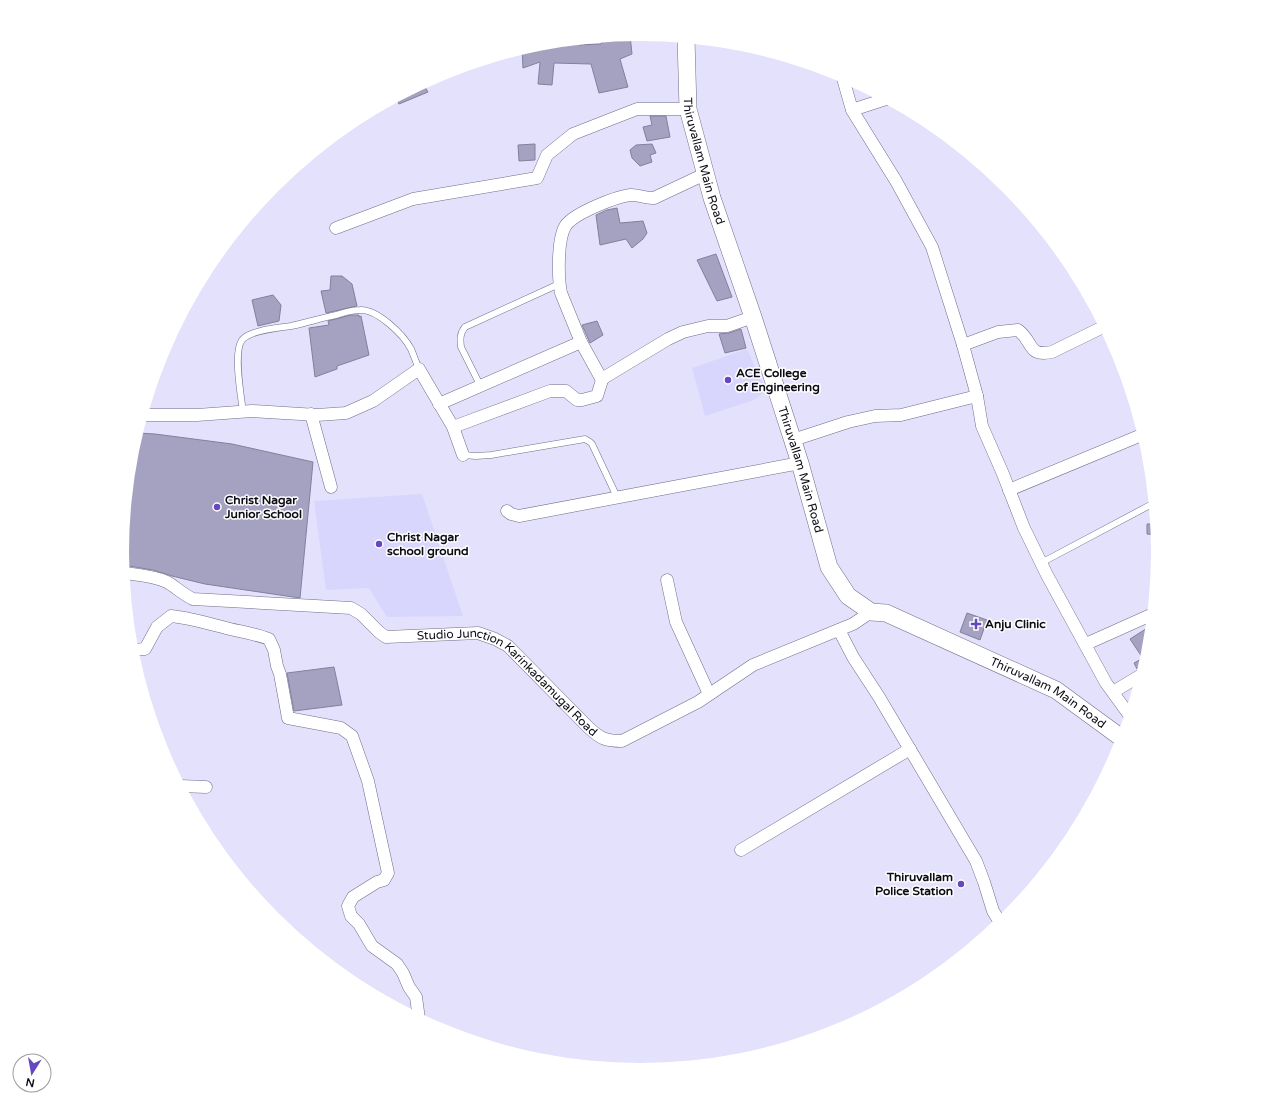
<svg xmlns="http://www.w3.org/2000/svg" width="1281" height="1105" viewBox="0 0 1281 1105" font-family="'Varela Round',sans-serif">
	<rect width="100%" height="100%" fill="#e3e1fb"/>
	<g fill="#d9d6fd">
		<path d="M747,349L766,391L754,400L705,416L692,368Z"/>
		<path d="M422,494L463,616L387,617L369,588L326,590L314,501Z"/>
	</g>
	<g fill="#a4a2c0" stroke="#82809d">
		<path d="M630,35L632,54L620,59L628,87L599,93L591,64L554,63L552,85L538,84L540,62L523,68L522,49H524L540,44L578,40L579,45L601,44L603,38Z"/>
		<path d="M423,84L428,92L399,104L396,98Z"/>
		<path d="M650,116H666L670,137L647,141L643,127L652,125Z"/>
		<path d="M535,144V160L519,161L518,145Z"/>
		<path d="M652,144L656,153L650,155L652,162L640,166L632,158L630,150L636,145Z"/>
		<path d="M617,208L620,223L643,221L647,233L643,239L632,248L626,239L600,245L596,215L607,210Z"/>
		<path d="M716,254L732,297L717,301L697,260Z"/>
		<path d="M331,276H342L352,284L357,306L326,313L321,291L330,290Z"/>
		<path d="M273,295L281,305L279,321L258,326L252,300Z"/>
		<path d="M351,315H359V317L361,316L369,355L337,366V369L315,377L309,328L329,325L328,321Z"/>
		<path d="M597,321L603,335L590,343L582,325Z"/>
		<path d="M741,329L746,348L725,353L719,334L729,333Z"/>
		<path d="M138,433L155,434L232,444L313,462L300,598L205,584L172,576L153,570L123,565L122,552L132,451Z"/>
		<path d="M1147,524H1156L1157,535L1147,534Z"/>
		<path d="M967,613L987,620L980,640L960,632Z"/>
		<path d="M1152,625L1149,653L1142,657L1130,639Z"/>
		<path d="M1149,655L1145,667H1142L1137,669L1134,663Z"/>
		<path d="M334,667L342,705L294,711L287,673Z"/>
	</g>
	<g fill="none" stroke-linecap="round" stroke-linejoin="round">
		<g stroke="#706d8a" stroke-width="7">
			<g id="service">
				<path d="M480,385L461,347C460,339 460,333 465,327L559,284"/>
				<path d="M243,412C241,396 233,352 242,340C250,330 279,328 291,326C306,323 321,318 336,315C343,313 351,310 360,310C377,309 403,334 411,349C414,356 416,362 419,369"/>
				<path d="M463,455L476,456L491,455L585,439L590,442L592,444L617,497"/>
				<path d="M1041,563L1154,503"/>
			</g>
		</g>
		<g stroke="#706d8a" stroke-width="13">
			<g id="minor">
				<path d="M842,75L852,110L896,181L932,247L963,345L977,396L982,426L1003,474L1024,528L1047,575L1106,683L1130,716"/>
				<path d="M852,110L886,99"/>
				<path d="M336,228L413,199L537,178L547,155L573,134L637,109H688"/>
				<path d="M963,345L998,332L1018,330C1034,342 1027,357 1052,352L1105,326"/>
				<path d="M602,380L581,342L561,293C558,278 557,238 566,225C575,213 615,197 630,195C638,194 646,199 654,198L705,174"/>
				<path d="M439,404L581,342"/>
				<path d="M311,414L331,487"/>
				<path d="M143,415H197L252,411L317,415L346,413L373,401L419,369L453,427L463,455"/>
				<path d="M453,427L550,391H566L577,400H582L597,396L602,380L605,377L668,339L683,332L708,326H727L753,317"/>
				<path d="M793,440L848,422L875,416L901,415L977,396"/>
				<path d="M1009,490L1144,434"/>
				<path d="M507,511L511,514L519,516L800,463"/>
				<path id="s1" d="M124,573C138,575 154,576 167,582C176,587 182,594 193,599L351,608L361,614L379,632L386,637L478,633L495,639L508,646L589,728C601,739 606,741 622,741L698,702L753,665L853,624L871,612"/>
				<path d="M667,580L676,622L709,694"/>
				<path d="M839,630L853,657L879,697L976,861L984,882L993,911L1001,924"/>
				<path d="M1086,644L1153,614"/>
				<path d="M132,650L145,649L157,627L171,616C191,618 210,624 230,629C243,632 256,634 269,639L274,650L277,666L280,674L288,718L341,728L352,736L368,781L388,873L384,880L377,882L353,897L348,906L351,916L359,924L372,946L397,964L403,973L409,987L416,997L419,1019"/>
				<path d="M1113,692L1143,674"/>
				<path d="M180,786L206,787"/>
				<path d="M741,850L910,749"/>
			</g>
		</g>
		<g stroke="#706d8a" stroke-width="18">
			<g id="secondary">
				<path id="s2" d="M686,38L688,109L712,198L753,317L800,463L829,567L848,596L871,612L886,613L1056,690L1123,739"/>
			</g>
		</g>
		<use href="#service" stroke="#fff" stroke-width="6"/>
		<use href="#minor" stroke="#fff" stroke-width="12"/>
		<use href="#secondary" stroke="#fff" stroke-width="17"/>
	</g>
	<g fill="#6548c0" stroke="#fff" stroke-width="1.5">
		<circle cx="728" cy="380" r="4"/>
		<circle cx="217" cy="507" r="4"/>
		<circle cx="379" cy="544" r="4"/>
		<path d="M974 618h4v4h4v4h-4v4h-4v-4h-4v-4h4z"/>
		<circle cx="961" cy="884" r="4"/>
	</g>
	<g text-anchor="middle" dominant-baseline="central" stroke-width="3" stroke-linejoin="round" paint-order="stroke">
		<g font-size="12" fill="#0d0c16" stroke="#fff">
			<text stroke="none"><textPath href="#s2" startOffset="125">Thiruvallam Main Road</textPath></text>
			<text stroke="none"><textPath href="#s2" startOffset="449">Thiruvallam Main Road</textPath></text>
			<text stroke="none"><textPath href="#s1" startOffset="419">Studio Junction Karinkadamugal Road</textPath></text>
			<text stroke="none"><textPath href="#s2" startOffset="809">Thiruvallam Main Road</textPath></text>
		</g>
		<g font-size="12" font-weight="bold" fill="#0d0c16" stroke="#fff" text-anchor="start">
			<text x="736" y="373">ACE College<tspan x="736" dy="14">of Engineering</tspan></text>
			<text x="225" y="500">Christ Nagar<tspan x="225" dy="14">Junior School</tspan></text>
			<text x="387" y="537">Christ Nagar<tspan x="387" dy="14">school ground</tspan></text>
			<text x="985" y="624">Anju Clinic</text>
			<text x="953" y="877" text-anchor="end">Thiruvallam<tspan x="953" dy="14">Police Station</tspan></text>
		</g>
	</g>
	<path d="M0 0H1281V1105H0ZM129 552a511 511 0 1 1 1022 0a511 511 0 1 1-1022 0Z" fill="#fff" fill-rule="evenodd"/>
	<g transform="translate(32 1073) rotate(191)"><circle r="19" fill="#ffffff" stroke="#9e9ea2"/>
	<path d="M0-3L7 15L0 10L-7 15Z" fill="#6548c0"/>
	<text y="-6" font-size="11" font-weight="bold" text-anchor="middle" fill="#0d0c16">N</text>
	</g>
</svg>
